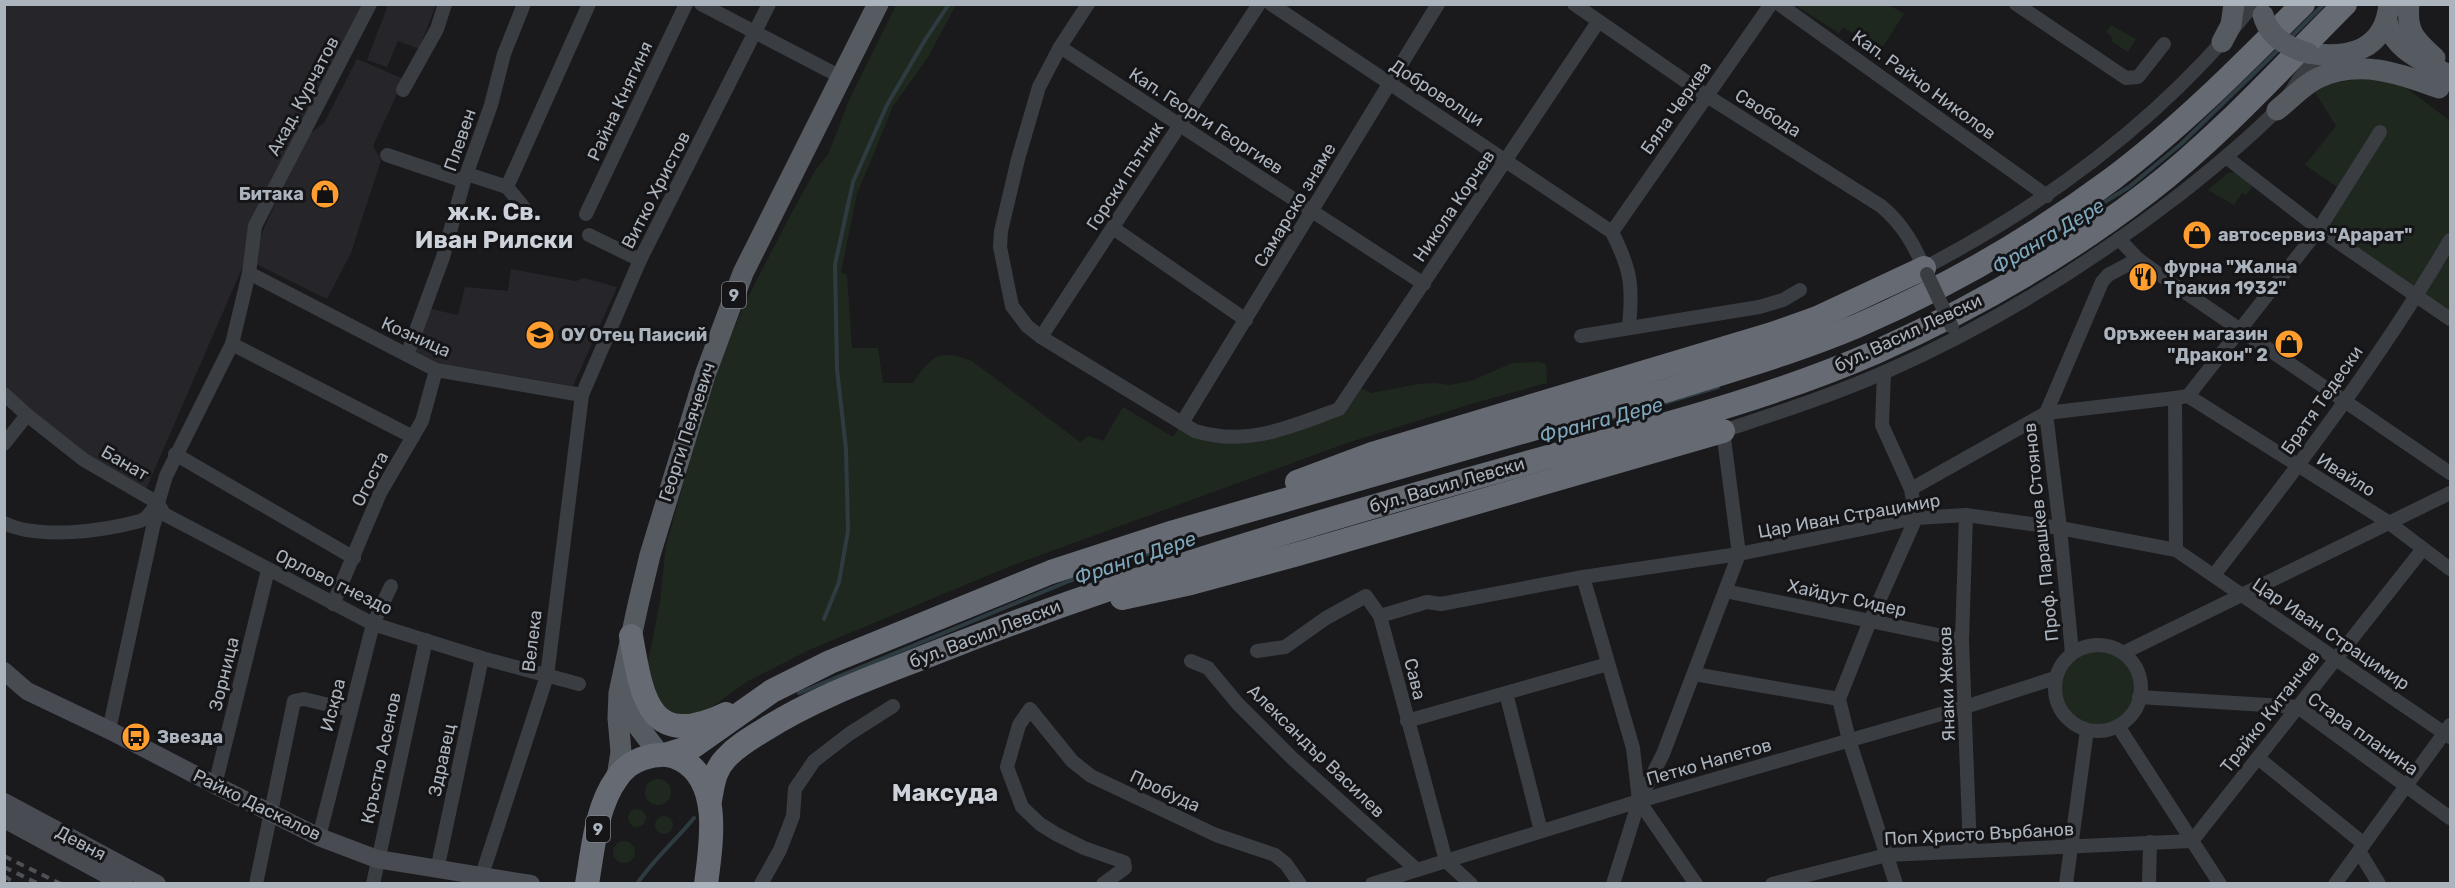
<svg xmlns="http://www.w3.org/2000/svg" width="2455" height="888" viewBox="0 0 2455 888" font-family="Rubik,sans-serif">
	<rect width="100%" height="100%" fill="#1a1a1d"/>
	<g fill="#26262a">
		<path d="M4,5H362L240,273L143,496L81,465L5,403Z"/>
		<path d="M388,5H436L419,49L398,41L387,67L367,60Z"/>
		<path d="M357,59L404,79L373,146L381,160L351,253L327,299L252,262L264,228L306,137L324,123Z"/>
		<path d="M511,269L576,281L584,278L617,287L573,386L437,363L413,350L431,309L458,315L465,287L508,291Z"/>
	</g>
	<g fill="#1f281f">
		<path d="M896,5H956L928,57L893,106L857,194L841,272L847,275L852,348H878L883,383H913C931,356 939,348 972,361L1080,442L1089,436L1103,441L1123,407L1173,437L1182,423L1236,438L1339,409L1355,386L1372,393L1418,384L1434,383L1449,385L1471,381L1512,363L1539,362L1546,364L1547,383L1474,403L1347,443L1008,567L809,650L748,681L703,713L682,715L664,709L650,686L648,663L660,601L666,546L701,420L724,352L745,303L791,214L816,169L828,155L849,100Z"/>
		<path d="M1795,5H1889L1904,14L1880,51L1843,27L1839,33Z"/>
		<path d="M2111,25L2136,39L2128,52L2112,42V37L2106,32Z"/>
		<path d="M2363,78L2386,80L2404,86L2450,121V319L2319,229L2343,191L2305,165L2336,126L2315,92L2329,84Z"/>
		<path d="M2243,171L2256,181L2246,195L2242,193L2234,205L2208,190L2228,173Z"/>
		<circle cx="2098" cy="688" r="43"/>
		<circle cx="658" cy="792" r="13"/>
		<circle cx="637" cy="818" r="9"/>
		<circle cx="664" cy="825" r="9"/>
		<circle cx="624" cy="852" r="11"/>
	</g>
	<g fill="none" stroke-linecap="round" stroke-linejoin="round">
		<g stroke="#2e3c42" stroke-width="4">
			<path d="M2290,38L2324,4"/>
			<path d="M2056,232L2129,187L2181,144L2281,47"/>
			<path d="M1610,419L1718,387"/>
			<path d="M824,619L839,582L848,531L846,449L837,369L835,265L853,182L887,105L925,40L949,4"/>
			<path d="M799,693L1069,581L1185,541"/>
			<path d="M637,884C653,860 676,840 694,818"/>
		</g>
		<g stroke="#3a3d42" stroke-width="14">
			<path d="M370,4L255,226L249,273L232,344L166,476L158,503L164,514L373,624L482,658L579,684"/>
			<path d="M701,4L841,77"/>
			<path d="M1088,4L1060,47L1039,87L1018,159L1001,231L1000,247L1012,306L1027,326L1041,337L1195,431C1248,447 1289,427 1339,409L1598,22"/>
			<path d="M1271,4L1612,232C1631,270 1633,285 1629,327"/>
			<path d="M1574,4L1707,96L1881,206C1904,225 1915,247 1927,274"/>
			<path d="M1779,4L2047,196"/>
			<path d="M2016,4L2126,78L2138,77L2164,44"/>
			<path d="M1060,47L1424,284"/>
			<path d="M403,90L437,29L445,4"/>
			<path d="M387,155L464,181"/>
			<path d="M2226,157L2319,229L2450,319"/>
			<path d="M467,174L507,187L529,214"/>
			<path d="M507,187L589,4"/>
			<path d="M586,214L686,4"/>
			<path d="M1113,228L1246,320"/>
			<path d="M1612,232L1771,4"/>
			<path d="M589,235L640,260"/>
			<path d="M2119,239L2138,259L2157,273L2450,473"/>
			<path d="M1924,268C2050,202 2165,116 2254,4"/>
			<path d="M249,273L436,370L582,395"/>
			<path d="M1581,336L1759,307L1783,300L1800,290"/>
			<path d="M1041,337L1259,4"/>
			<path d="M232,344L413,437"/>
			<path d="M407,355L443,257L464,181L491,105L504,54L524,4"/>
			<path d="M1884,373L1882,425L1911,489L1916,518L1870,621L1839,699L1849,740L1896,884"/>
			<path d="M4,394L27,415L84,460L158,503L146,518L140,521C103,531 40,540 4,523"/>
			<path d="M2188,396L2388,522L2450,569"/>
			<path d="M1182,423L1438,4"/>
			<path d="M4,444L27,415"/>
			<path d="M175,454L354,558"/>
			<path d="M1911,489L2046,413L2175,398"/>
			<path d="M1966,515L1962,640L1970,851"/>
			<path d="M2176,550L2175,398L2188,396L2319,229L2380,132"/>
			<path d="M2214,575C2298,467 2381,358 2450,240"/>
			<path d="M1583,577L1633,748L1639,801L1696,884"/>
			<path d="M1725,591L1962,640"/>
			<path d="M333,604L380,493L422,421L436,370"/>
			<path d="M1380,616L1427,602L1441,604L1583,577L1739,554L1916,518L1966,515L2060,528L2176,550L2450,737"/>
			<circle cx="2098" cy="688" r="43"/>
			<path d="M1257,651L1285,647L1326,618L1366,596L1380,616L1446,861L1471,884"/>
			<path d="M2072,653L2060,528L2046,413L2102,282L2108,275L2138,259"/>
			<path d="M2123,653L2450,493"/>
			<path d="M1191,661L1208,668L1238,704L1292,758L1417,870"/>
			<path d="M1694,674L1839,699"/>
			<path d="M1506,693L1541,831"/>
			<path d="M2139,697L2298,707L2450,818"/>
			<path d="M1407,721L1608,664"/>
			<path d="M2118,726L2220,884"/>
			<path d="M109,730L153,527L159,508"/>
			<path d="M2258,758L2364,844"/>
			<path d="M215,785L268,570"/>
			<path d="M319,837L373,624L391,586"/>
			<path d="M2359,851L2379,884"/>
			<path d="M437,870L482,658"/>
			<path d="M256,884L294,701L304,699L350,710"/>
			<path d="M373,884L426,640"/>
			<path d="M479,884L547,676L582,395L640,260L769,4"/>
			<path d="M761,884L780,850L793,816L795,789L814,761L849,734L893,706"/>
			<path d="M1103,884L1125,868L1124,862L1084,848L1056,834L1040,824L1022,807L1007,767L1019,725L1030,709L1072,761L1091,776L1216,835L1275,855L1286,864L1300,884"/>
			<path d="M1372,884L1639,801L1965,707L2055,678"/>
			<path d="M1613,884L1639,801L1663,754L1739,554L1723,431C1777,413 1833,395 1885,372C1990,326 2088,265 2179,195C2212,169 2245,142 2275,112C2297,91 2295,72 2326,56"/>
			<path d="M1772,884L1887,855L2192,841L2422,550"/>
			<path d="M2066,884L2087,730"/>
			<path d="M2149,884L2150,842"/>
			<path d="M2335,884L2450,725"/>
		</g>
		<g stroke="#484c52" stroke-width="18">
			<path d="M4,671L27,691L109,730L215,785L319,837L377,859L531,884"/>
			<path d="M4,802L157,884"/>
			<path d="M4,819L124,884"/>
		</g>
		<g stroke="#565a61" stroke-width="21">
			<path d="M2409,4C2406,32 2415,40 2435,58"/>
			<path d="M2387,21C2393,51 2427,62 2450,76"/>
			<path d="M2222,42L2231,25L2234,4"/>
			<path d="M2308,53C2348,59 2385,51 2389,4"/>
			<path d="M2277,110C2290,100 2303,85 2318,78C2359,59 2399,73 2439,88"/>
			<path d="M626,692L635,722L660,755"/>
			<path d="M617,777L621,752L618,718L619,693L638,605L650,555L705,375L743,273L878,4"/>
		</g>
		<g stroke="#666b73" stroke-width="24">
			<path d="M1297,482L1372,454L1772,334L1817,318L1924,268"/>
			<path d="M1122,598L1191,583L1298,554L1723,431"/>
			<path d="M631,636C642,697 648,751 726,714"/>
			<path d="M668,754L694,746L772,691L830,662L1051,572L1174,532L1668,390C1731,370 1796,352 1857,326C1947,287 2034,237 2112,179C2181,127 2242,65 2303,4"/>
			<path d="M710,800C713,785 714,770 726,758C737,746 751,738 764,730C819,695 882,674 942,650C1126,578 1312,523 1502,470C1627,434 1757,404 1876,352C1972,309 2065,256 2149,191C2220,136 2281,68 2345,4"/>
			<path d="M587,884C593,849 596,807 617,778C627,763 644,756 660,755C669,754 675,756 682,760C722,782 711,845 706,884"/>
		</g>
		<g stroke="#4d5157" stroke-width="4" stroke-dasharray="8 6" stroke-linecap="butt">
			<path d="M4,856L61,884"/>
			<path d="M4,867L39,884"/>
			<path d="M4,876L16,884"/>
		</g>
		<path stroke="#3a3d42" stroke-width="14" d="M1927,274L1952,327"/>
		<path stroke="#565a61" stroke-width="21" d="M2263,15C2269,37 2287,47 2308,53"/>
	</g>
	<defs>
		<g id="shop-disc" transform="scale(1.5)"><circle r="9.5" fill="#ff9e2f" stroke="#151518"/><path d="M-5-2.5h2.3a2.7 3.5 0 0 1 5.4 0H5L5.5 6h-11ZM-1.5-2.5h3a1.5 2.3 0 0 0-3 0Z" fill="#111"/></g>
		<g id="restaurant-disc" transform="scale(1.5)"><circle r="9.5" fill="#ff9e2f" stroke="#151518"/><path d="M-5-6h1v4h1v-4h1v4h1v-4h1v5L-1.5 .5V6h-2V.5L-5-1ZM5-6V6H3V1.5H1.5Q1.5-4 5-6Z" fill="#111"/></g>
		<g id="school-disc" transform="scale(1.5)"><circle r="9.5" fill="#ff9e2f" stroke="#151518"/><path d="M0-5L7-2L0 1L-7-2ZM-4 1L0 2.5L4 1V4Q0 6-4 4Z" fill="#111"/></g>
		<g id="bus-disc" transform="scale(1.5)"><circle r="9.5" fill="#ff9e2f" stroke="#151518"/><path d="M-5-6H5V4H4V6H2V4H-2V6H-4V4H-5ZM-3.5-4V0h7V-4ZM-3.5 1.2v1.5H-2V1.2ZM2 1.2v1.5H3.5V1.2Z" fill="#111"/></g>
	</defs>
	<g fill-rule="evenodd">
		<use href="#shop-disc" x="325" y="194"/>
		<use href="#shop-disc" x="2197" y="235"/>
		<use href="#restaurant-disc" x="2143" y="277"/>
		<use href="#school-disc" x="540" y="335"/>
		<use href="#shop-disc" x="2289" y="344"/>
		<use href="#bus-disc" x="136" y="737"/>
	</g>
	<g text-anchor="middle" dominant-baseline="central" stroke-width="6" stroke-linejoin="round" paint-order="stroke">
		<g fill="#151518" stroke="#7e848c" stroke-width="1.5">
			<rect x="722" y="282" width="24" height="26" rx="4.5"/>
			<rect x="586" y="816" width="24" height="26" rx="4.5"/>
		</g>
		<g font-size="16" font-weight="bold" fill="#abb3bd">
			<text x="734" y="295">9</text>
			<text x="598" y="829">9</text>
		</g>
		<g font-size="18" fill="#abb3bd" stroke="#151518">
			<text transform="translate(1924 85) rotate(36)">Кап. Райчо Николов</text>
			<text transform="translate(1437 93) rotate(33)">Доброволци</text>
			<text transform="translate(303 96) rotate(-62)">Акад. Курчатов</text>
			<text transform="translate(620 101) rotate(-65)">Райна Княгиня</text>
			<text transform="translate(1676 108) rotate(-55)">Бяла Черква</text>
			<text transform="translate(1768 113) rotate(32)">Свобода</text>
			<text transform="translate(1206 121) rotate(33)">Кап. Георги Георгиев</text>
			<text transform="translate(460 140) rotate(-71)">Плевен</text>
			<text transform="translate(1125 176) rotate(-57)">Горски пътник</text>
			<text transform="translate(656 190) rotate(-63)">Витко Христов</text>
			<text transform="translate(1295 205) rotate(-59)">Самарско знаме</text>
			<text transform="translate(1454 206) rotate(-56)">Никола Корчев</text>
			<text transform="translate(1908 333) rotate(-25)">бул. Васил Левски</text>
			<text transform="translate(416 337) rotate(24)">Козница</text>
			<text transform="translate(2322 400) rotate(-55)">Братя Тедески</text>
			<text transform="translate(687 432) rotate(-72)">Георги Пеячевич</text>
			<text transform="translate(125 463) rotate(30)">Банат</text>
			<text transform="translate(2346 475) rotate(32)">Ивайло</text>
			<text transform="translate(370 479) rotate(-63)">Огоста</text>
			<text transform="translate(1447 485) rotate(-16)">бул. Васил Левски</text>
			<text transform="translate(1849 516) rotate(-10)">Цар Иван Страцимир</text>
			<text transform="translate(2041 532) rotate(-96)">Проф. Парашкев Стоянов</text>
			<text transform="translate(334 582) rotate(26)">Орлово гнездо</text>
			<text transform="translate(1847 598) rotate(12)">Хайдут Сидер</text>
			<text transform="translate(985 634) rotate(-21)">бул. Васил Левски</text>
			<text transform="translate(2331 634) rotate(34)">Цар Иван Страцимир</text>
			<text transform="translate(532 641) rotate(-83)">Велека</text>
			<text transform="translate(224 674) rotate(-76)">Зорница</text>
			<text transform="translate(1415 679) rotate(76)">Сава</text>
			<text transform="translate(1947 684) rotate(-92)">Янаки Жеков</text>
			<text transform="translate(333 705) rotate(-76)">Искра</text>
			<text transform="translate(2270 712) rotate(-52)">Трайко Китанчев</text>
			<text transform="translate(2363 734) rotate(35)">Стара планина</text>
			<text transform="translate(1316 751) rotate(44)">Александър Василев</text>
			<text transform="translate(381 758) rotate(-78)">Кръстю Асенов</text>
			<text transform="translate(442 760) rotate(-78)">Здравец</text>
			<text transform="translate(1709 762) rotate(-16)">Петко Напетов</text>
			<text transform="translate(1165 791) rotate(25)">Прoбудa</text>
			<text transform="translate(257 805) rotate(26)">Райко Даскалов</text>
			<text transform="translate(1979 834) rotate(-3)">Поп Христо Върбанов</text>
			<text transform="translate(81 843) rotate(28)">Девня</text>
		</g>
		<g font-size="18" font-weight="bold" fill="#abb3bd" stroke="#151518" text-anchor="start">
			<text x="304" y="194" text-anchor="end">Битака</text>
			<text x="2218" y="235">автосервиз "Арарат"</text>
			<text x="2164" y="267">фурна "Жална<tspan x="2164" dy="21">Тракия 1932"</tspan></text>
			<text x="2268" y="334" text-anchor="end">Оръжеен магазин<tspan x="2268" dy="21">"Дракон" 2</tspan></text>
			<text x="561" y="335">ОУ Отец Паисий</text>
			<text x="157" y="737">Звезда</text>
		</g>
		<g font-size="20" font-style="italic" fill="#7fa7bb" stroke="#151518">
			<text transform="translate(2048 236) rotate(-31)">Франга Дере</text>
			<text transform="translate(1601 420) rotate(-15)">Франга Дере</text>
			<text transform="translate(1135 558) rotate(-19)">Франга Дере</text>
		</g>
		<g font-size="24" font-weight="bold" fill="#cdd1d9" stroke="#151518">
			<text x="494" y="212">ж.к. Св.<tspan x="494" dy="28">Иван Рилски</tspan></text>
			<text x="945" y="793">Максуда</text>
		</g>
	</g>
	<rect width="2455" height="888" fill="none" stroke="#abb3bd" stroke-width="12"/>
</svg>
